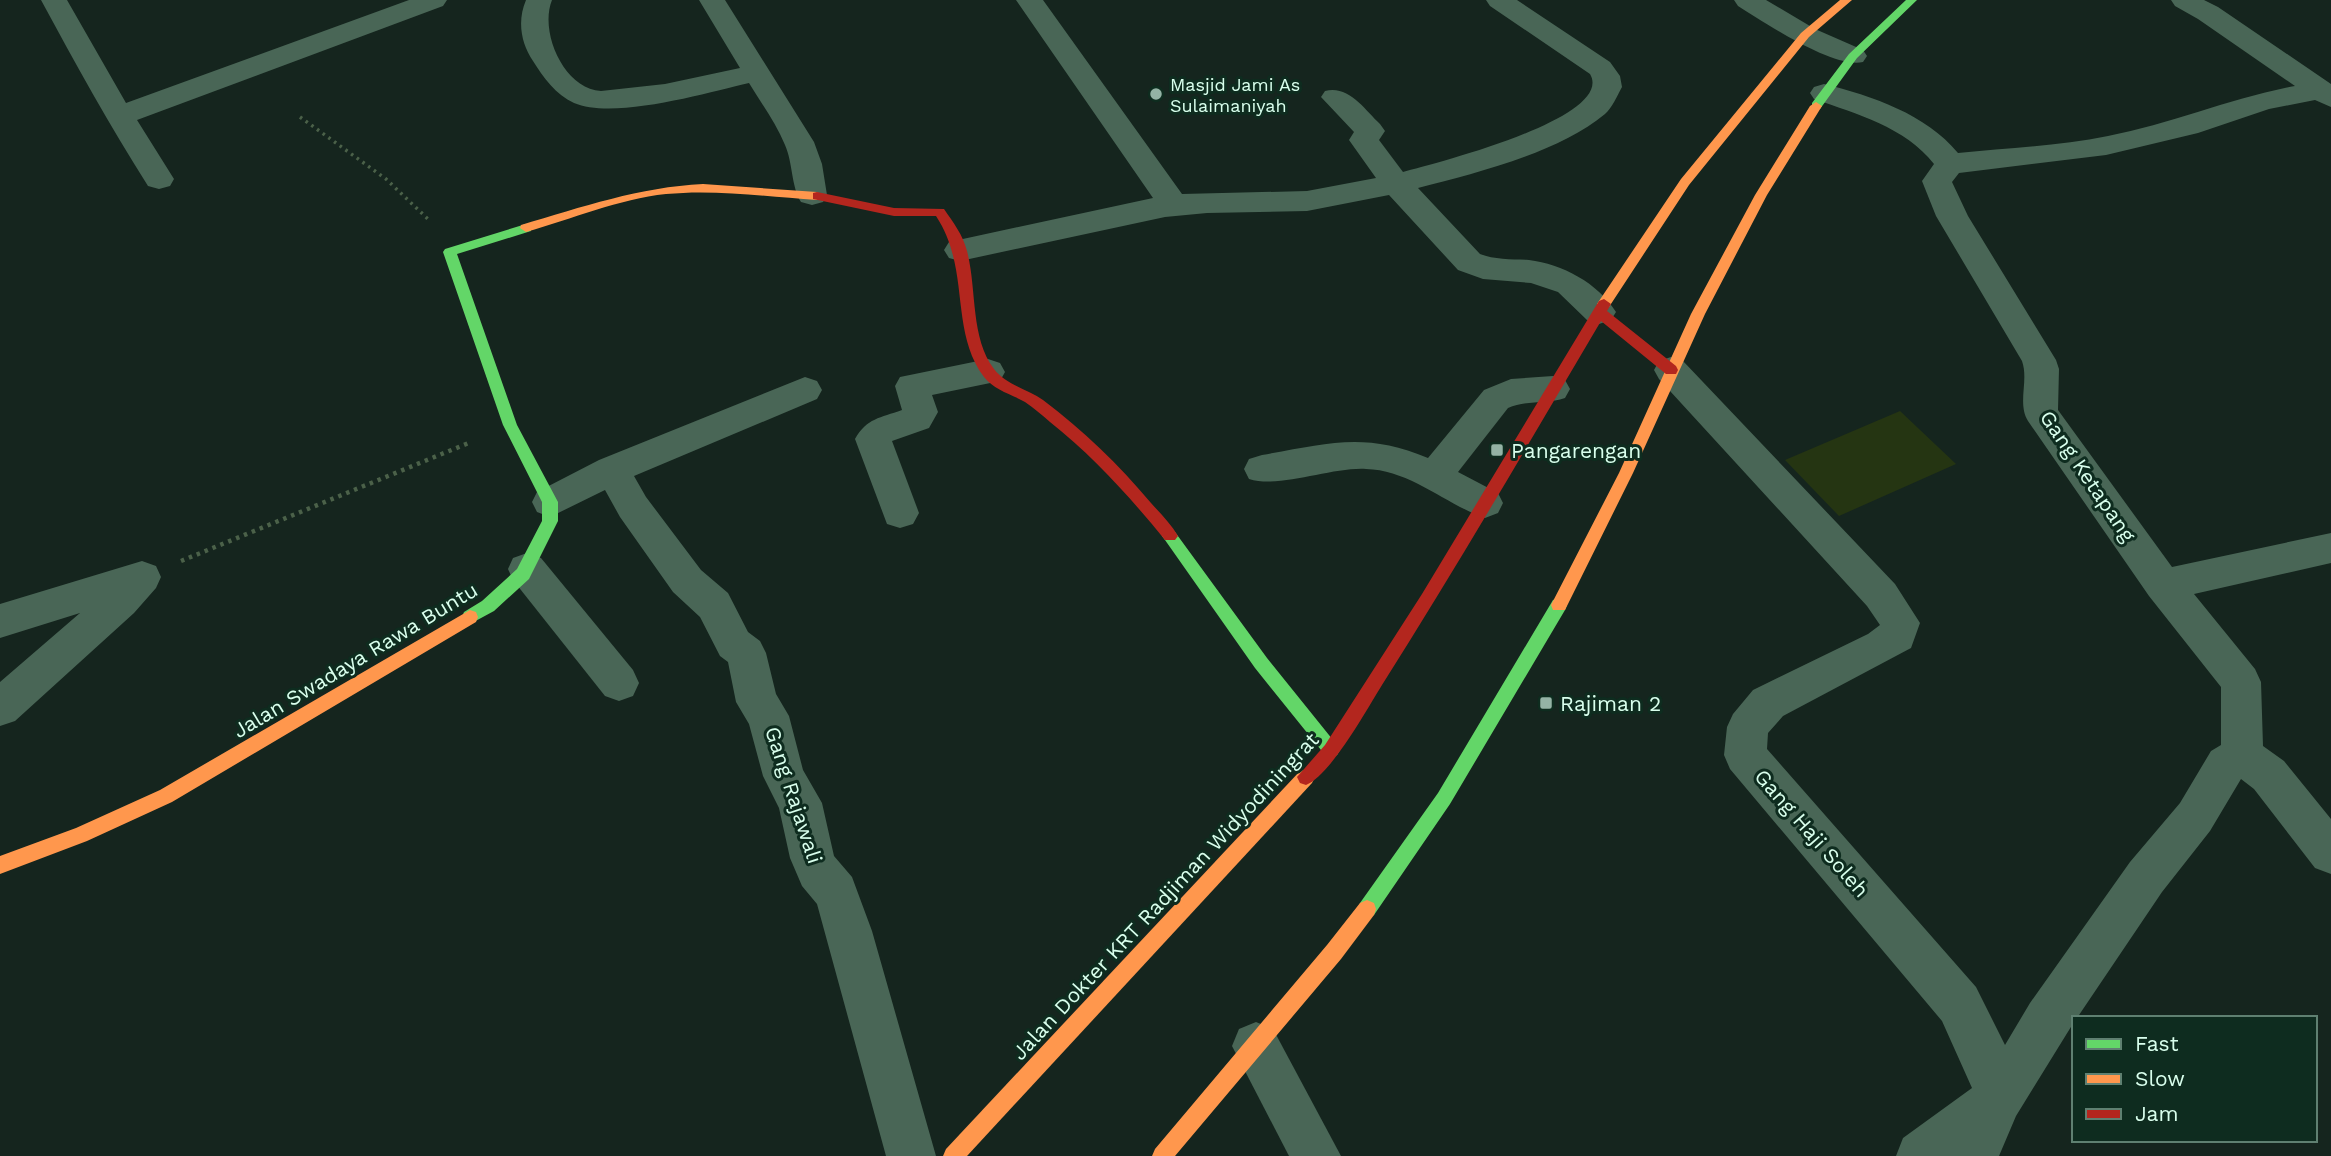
<svg xmlns="http://www.w3.org/2000/svg" width="2331" height="1156" viewBox="0 0 2331 1156" font-family="'Work Sans',sans-serif">
	<rect width="100%" height="100%" fill="#15251e"/>
	<path fill="#253512" d="M1900,411L1956,464L1839,516L1785,460Z"/>
	<g fill="none" stroke-linecap="round" stroke-linejoin="round">
		<path stroke="#4b6149" stroke-width="3.5" stroke-dasharray="2.5 4.5" stroke-linecap="butt" d="M300,117L386,179L430,221"/>
		<path stroke="#4b6149" stroke-width="4.5" stroke-dasharray="3.5 5" stroke-linecap="butt" d="M181,561L471,442"/>
		<g fill="#496656" fill-rule="evenodd">
			<path d="M41,0H67L126,103L409,0H447L443,6L137,120L174,179L170,186L159,189L148,186C110,126 75,63 41,0Z"/>
			<path d="M526,0H552C539,32 564,89 601,91L665,84L740,68L699,0H725L814,142L822,164L827,195L823,202L812,205L801,202C791,186 793,163 785,145C776,123 761,103 749,83C706,93 614,120 574,103C556,95 543,77 533,61C521,43 517,21 526,0Z"/>
			<path d="M1016,0H1043L1182,194L1307,191L1376,178L1349,140L1354,132L1321,97L1325,91C1349,85 1364,109 1380,124L1385,131L1379,140L1403,172C1433,164 1616,118 1590,74L1490,6L1486,0H1517L1610,62L1620,76L1622,87C1617,96 1612,108 1605,114C1558,153 1476,173 1418,188L1480,254C1495,260 1513,259 1529,260C1562,264 1598,283 1616,312L1611,320L1599,324L1587,320L1558,292L1531,283L1483,279L1458,270L1389,195L1307,211L1207,213L1165,217L960,261L949,258L944,250L949,242L1153,198Z"/>
			<path d="M1734,0H1766L1815,29L1863,50L1867,56L1863,62C1833,69 1764,22 1738,6Z"/>
			<path d="M2171,0H2204L2218,7L2331,84V107L2315,100L2269,109L2198,133L2106,155L1959,173L1952,182L1968,216L2056,360L2059,369L2058,410L2172,567L2331,533V563L2194,594L2255,669L2261,682L2263,746L2284,761L2331,819V874L2315,868L2254,789L2241,779L2210,831L2162,892L2077,1018H2074V1022L2016,1116L1999,1156H1896L1903,1138L1972,1088L1942,1021L1730,769L1724,755L1727,727L1733,714L1753,690L1868,634L1880,625L1867,606L1659,379L1654,370L1659,361L1671,357L1683,361L1895,584L1920,623L1911,648L1783,716L1768,733L1767,749L1976,987L2005,1045L2030,1003L2130,862L2180,803L2211,751L2221,745V687L2149,596L2028,421C2017,403 2029,381 2022,361L1936,216L1922,181L1934,164C1905,127 1857,114 1814,99L1810,93L1814,87L1824,84C1872,96 1926,114 1958,153C2007,148 2059,146 2108,136C2171,124 2231,98 2295,86L2198,19L2175,6Z"/>
			<path d="M988,359L1000,363L1005,372L1000,381L932,395L938,412L929,428L892,441L919,513L913,524L900,528L887,524L855,439C867,418 880,418 902,410L895,386L900,377Z"/>
			<path d="M1553,376L1565,380L1570,389L1565,398C1547,404 1526,400 1508,408L1458,472L1498,493L1503,503L1498,513L1485,518C1445,504 1410,470 1366,469C1331,467 1280,489 1249,479L1244,469L1249,459L1262,455C1326,444 1364,431 1428,458L1484,390L1511,379Z"/>
			<path d="M805,377L817,381L822,390L817,399L634,476L646,497L701,570L728,593L748,632L760,641L766,653L776,694L789,716L803,770L822,803L834,856L852,877L872,931L936,1156H886L817,904L802,886L790,858L779,808L763,776L749,724L736,702L728,662L720,656L700,617L673,592L620,517L605,490L550,517L537,512L532,502L537,492L599,460Z"/>
			<path d="M527,553L541,558L633,670L639,683L633,696L619,701L605,696L513,580L508,569L513,558Z"/>
			<path d="M142,561L156,566L161,577L156,588L134,613L15,721L0,726V682L80,613L0,638V604Z"/>
			<path d="M1256,1022L1273,1029L1341,1156H1289L1232,1046L1239,1029Z"/>
		</g>
		<g fill="#63d668" fill-rule="evenodd">
			<path d="M1906,0H1917L1857,58L1820,109H1812V103L1849,54Z"/>
			<path d="M526,224L531,225V231L457,254L517,425L558,502V521L529,579L494,611L470,624L464,622L462,617L464,612L482,601L517,569L542,521V502L503,425L443,252L445,249Z"/>
			<path d="M1170,530L1175,532L1267,658L1337,745L1340,750L1337,755L1331,758L1325,755L1255,668L1165,540L1162,536L1165,532Z"/>
			<path d="M1559,598L1565,600L1567,605L1565,610L1450,804L1374,915L1367,918L1360,915L1358,909L1360,903L1438,793L1553,600Z"/>
		</g>
		<g fill="#ff974d" fill-rule="evenodd">
			<path d="M1840,0H1852L1809,37L1689,185L1609,307H1599L1597,304L1599,301L1681,179L1801,33Z"/>
			<path d="M1816,102L1822,106L1767,195L1705,314L1633,473L1565,610H1553L1551,605L1619,473L1691,314L1755,195L1810,106Z"/>
			<path d="M703,184L817,192L823,196L817,200C767,197 716,189 666,194C619,199 572,219 526,232L520,228L521,225C582,207 640,187 703,184Z"/>
			<path d="M470,610L476,612L478,617L476,622L172,802L87,841L0,874V856L76,828L160,790Z"/>
			<path d="M1306,769L1312,771L1315,777L1312,783L967,1156H943L946,1149L1300,771Z"/>
			<path d="M1367,900L1374,903L1376,909L1374,915L1341,959L1175,1156H1152L1155,1149L1327,945L1360,903Z"/>
		</g>
		<g fill="#b3261e" fill-rule="evenodd">
			<path d="M817,192L894,208L944,209C953,222 963,235 967,251C977,289 970,337 994,369C1006,385 1028,389 1043,400C1083,430 1119,465 1151,503C1160,513 1171,524 1178,536L1175,540H1165C1130,497 1093,456 1050,422C1042,415 1034,408 1025,402C1011,394 994,390 984,377C949,330 971,269 936,216H894L813,199V193Z"/>
			<path d="M1604,299L1611,304L1607,311L1676,366L1678,370L1676,374H1666L1601,321C1529,443 1458,565 1382,685C1367,709 1331,775 1306,785L1300,783L1297,777L1325,745L1422,594L1594,309L1599,301Z"/>
		</g>
	</g>
	<g fill="#94b3a5" stroke="#0e2c1f" stroke-width="2.5">
		<circle cx="1156" cy="94" r="7"/>
		<rect x="1490" y="443" width="14" height="14" rx="3.5"/>
		<rect x="1539" y="696" width="14" height="14" rx="3.5"/>
	</g>
	<g text-anchor="middle" dominant-baseline="central" stroke-width="6" stroke-linejoin="round" paint-order="stroke">
		<g font-size="18" fill="#d9ffed" stroke="#0e2c1f" text-anchor="start">
			<text x="1170" y="84">Masjid Jami As<tspan x="1170" dy="21">Sulaimaniyah</tspan></text>
		</g>
		<g font-size="21" fill="#d9ffed" stroke="#0e2c1f" text-anchor="start">
			<text x="1511" y="450">Pangarengan</text>
			<text x="1560" y="703">Rajiman 2</text>
		</g>
		<g font-size="21" fill="#d9ffed" stroke="#0e2c1f">
			<text transform="translate(2088 476) rotate(56)">Gang Ketapang</text>
			<text transform="translate(355 660) rotate(-31)">Jalan Swadaya Rawa Buntu</text>
			<text transform="translate(794 795) rotate(72)">Gang Rajawali</text>
			<text transform="translate(1812 833) rotate(49)">Gang Haji Soleh</text>
			<text transform="translate(1165 896) rotate(-47)">Jalan Dokter KRT Radjiman Widyodiningrat</text>
		</g>
	</g>
	<rect x="2072" y="1016" width="245" height="126" fill="#0e2c1f" stroke="#5f8071" stroke-width="2"/>
	<rect x="2086" y="1039" width="35" height="10" fill="#63d668" stroke="#5f8071" stroke-width="2"/>
	<text x="2135" y="1051" font-size="21" fill="#d9ffed">Fast</text>
	<rect x="2086" y="1074" width="35" height="10" fill="#ff974d" stroke="#5f8071" stroke-width="2"/>
	<text x="2135" y="1086" font-size="21" fill="#d9ffed">Slow</text>
	<rect x="2086" y="1109" width="35" height="10" fill="#b3261e" stroke="#5f8071" stroke-width="2"/>
	<text x="2135" y="1121" font-size="21" fill="#d9ffed">Jam</text>
</svg>
